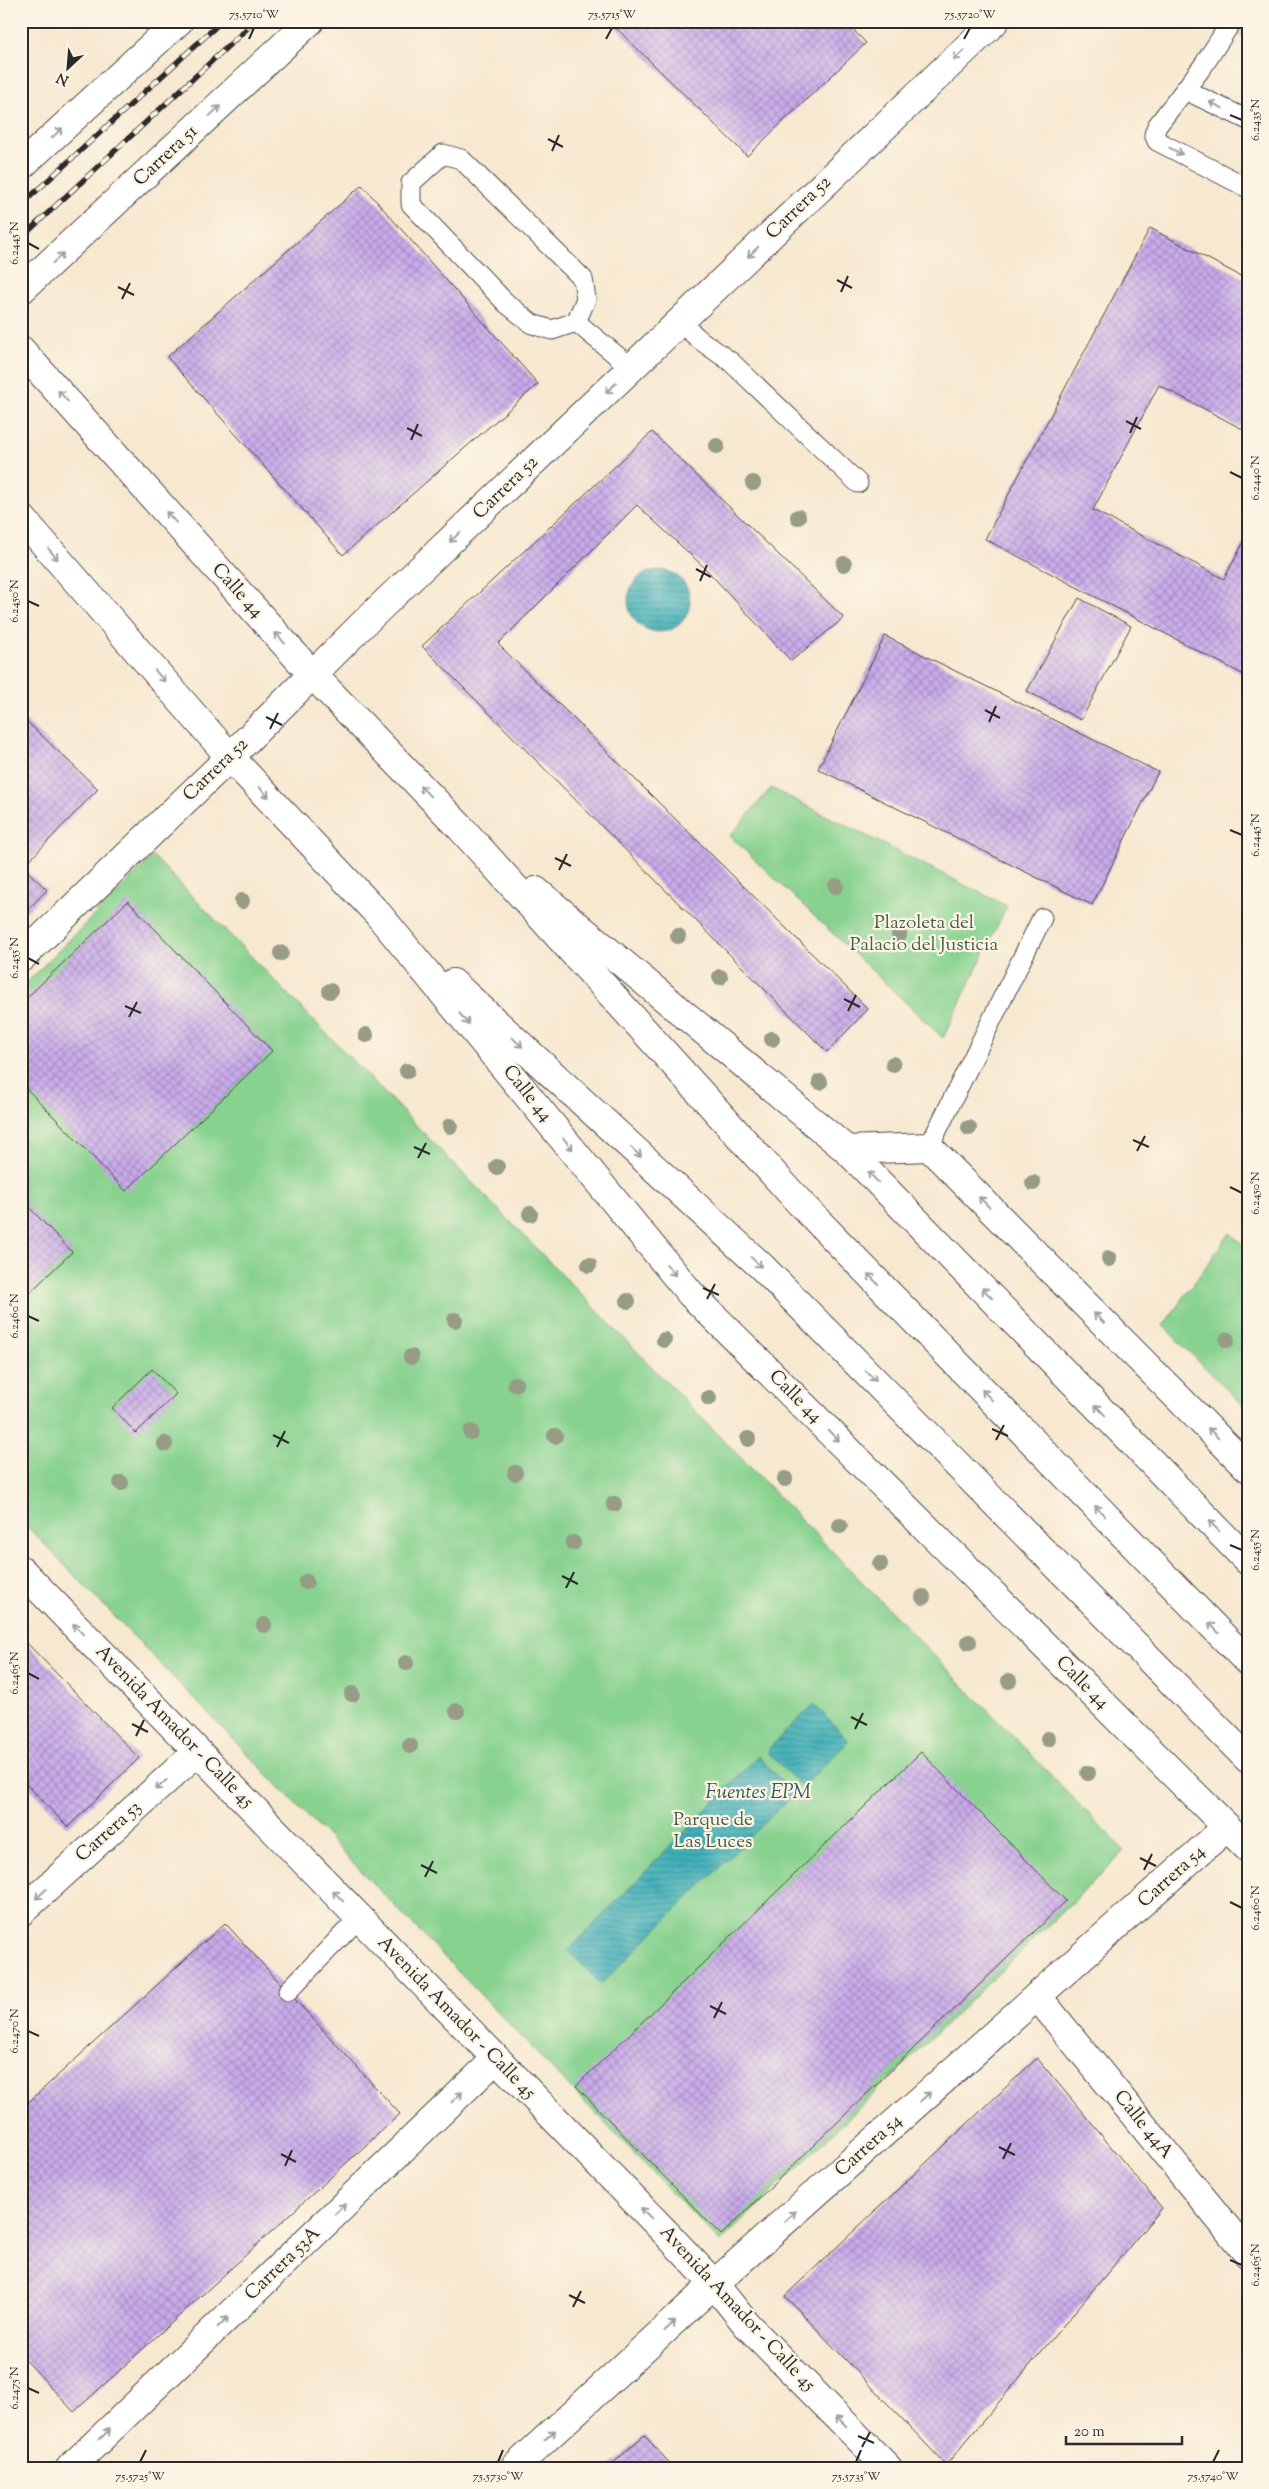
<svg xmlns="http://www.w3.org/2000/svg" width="1269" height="2489" viewBox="0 0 1269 2489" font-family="'Sorts Mill Goudy',serif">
	<defs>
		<pattern id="water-rules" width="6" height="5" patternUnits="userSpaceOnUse" patternTransform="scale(1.25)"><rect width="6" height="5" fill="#3fb0b8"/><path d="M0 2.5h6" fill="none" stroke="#358f96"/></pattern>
		<pattern id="building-cross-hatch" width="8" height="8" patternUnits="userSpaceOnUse" patternTransform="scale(1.25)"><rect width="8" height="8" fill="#c9aceb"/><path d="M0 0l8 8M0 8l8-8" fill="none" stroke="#a38cbf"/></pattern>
	</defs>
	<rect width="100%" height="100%" fill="#fcf5e5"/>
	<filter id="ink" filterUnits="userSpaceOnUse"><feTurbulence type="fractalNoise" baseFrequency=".02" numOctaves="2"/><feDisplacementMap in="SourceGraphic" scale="10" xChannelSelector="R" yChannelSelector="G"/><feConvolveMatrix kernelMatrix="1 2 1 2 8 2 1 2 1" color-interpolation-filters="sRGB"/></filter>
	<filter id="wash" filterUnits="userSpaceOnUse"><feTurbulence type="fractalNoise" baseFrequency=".0096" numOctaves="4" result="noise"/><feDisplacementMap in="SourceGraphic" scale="20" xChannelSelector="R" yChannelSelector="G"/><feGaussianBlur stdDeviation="1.12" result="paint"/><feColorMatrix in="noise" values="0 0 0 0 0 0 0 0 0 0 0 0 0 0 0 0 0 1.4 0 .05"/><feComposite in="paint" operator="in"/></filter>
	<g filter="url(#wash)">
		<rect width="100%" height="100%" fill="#f7e8d0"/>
		<g fill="#87d28f" stroke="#597e5d">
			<path d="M1216,21H1248V39Z"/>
			<path d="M771,788L1007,906L943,1038L730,836Z"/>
			<path d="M153,856L1125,1851L720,2242L21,1520V988Z"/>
			<path d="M1230,1233L1248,1249V1410L1163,1326Z"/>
		</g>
		<g fill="url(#water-rules)" stroke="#356e72">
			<circle cx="659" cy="601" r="31"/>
			<path d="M814,1704L849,1741L802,1787L766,1751Z"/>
			<path d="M758,1756L794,1794L601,1984L568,1951Z"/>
		</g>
		<g id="blocks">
			<g fill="url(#building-cross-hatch)">
				<path d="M609,21H845L866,43L747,156Z"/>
				<path d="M362,185L538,384L343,555L167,357Z"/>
				<path d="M1150,228L1248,280V432L1159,385L1093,510L1224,579L1248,534V677L985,539Z"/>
				<path d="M652,432L844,618L791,661L705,568L637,505L498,644L868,1009L827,1052L422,646Z"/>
				<path d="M1079,598L1131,626L1081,720L1027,691Z"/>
				<path d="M885,636L1158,772L1092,905L818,769Z"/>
				<path d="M21,716L98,789L23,867L47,890L21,917Z"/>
				<path d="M128,901L272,1051L126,1191L21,1083V1003Z"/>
				<path d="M21,1199L72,1252L21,1301Z"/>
				<path d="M152,1369L176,1394L136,1433L112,1408Z"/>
				<path d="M21,1637L139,1758L68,1827L21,1779Z"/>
				<path d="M921,1752L1066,1901L721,2235L576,2086Z"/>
				<path d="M225,1923L400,2114L74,2412L21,2355V2109Z"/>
				<path d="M1037,2058L1162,2208L946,2465L785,2296Z"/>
				<path d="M644,2435L674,2468H608Z"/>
			</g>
		</g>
	</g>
	<g filter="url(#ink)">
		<use href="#blocks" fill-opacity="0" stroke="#4a4744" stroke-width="1"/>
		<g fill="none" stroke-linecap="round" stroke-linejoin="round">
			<g stroke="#4a4744" stroke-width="21">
				<g id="service">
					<path d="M1232,21L1203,66L1157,126L1154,134L1157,141L1248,188"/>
					<path d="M1185,90L1248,120"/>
					<path d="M443,154L461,159L583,279L586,299L576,322L552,330L532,324L506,303L411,204V183Z"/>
					<path d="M576,322L632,368"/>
					<path d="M680,322L700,340L731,362L858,483"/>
					<path d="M929,1147L1042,918"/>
					<path d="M288,1991L359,1918"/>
				</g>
			</g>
			<g stroke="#4a4744" stroke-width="30">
				<path id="pedestrian" d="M21,958L230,757"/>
			</g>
			<g stroke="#4a4744" stroke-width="30">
				<g id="minor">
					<path d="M847,1150L929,1147L1248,1468"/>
					<path d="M1037,1996L1248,2254"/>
					<path d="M70,2468L496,2059"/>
				</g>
			</g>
			<g stroke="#4a4744" stroke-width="30">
				<g id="tertiary">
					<path d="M21,166L179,21"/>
					<path d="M21,290L310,21"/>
					<path d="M21,1570L668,2235L714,2284L747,2325L888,2468"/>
					<path d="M21,1912L197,1752"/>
					<path d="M514,2468L714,2284L1227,1827"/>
				</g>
			</g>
			<g stroke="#4a4744" stroke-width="30">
				<g id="secondary">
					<path d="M21,350L312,674L459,826L800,1203L1248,1662"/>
					<path d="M21,517L230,757L378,914L690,1293L1248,1848"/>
					<path d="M230,757L366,621L995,21"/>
					<path d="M536,891L847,1150L1248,1561"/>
					<path d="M453,983L762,1267L1248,1759"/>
				</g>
			</g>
			<use href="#service" stroke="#fff" stroke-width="19"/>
			<use href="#pedestrian" stroke="#fff" stroke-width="28"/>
			<use href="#minor" stroke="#fff" stroke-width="28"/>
			<use href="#tertiary" stroke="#fff" stroke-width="28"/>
			<use href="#secondary" stroke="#fff" stroke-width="28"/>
			<g stroke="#2b2b2b" stroke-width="5.5">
				<g id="rail">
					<path d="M21,205L222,21"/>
					<path d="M21,238L255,21"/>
				</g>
			</g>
			<use href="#rail" stroke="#fcf5e5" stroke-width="4" stroke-dasharray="11" stroke-linecap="butt"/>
		</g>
		<g fill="#969c86">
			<circle cx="717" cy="446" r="8"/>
			<circle cx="753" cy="483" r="8"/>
			<circle cx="798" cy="517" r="8"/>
			<circle cx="844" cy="564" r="8"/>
			<circle cx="836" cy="886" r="8"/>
			<circle cx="242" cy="901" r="8"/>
			<circle cx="899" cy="935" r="8"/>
			<circle cx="678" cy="936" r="8"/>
			<circle cx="281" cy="953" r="8"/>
			<circle cx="720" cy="977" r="8"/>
			<circle cx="330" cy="991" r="8"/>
			<circle cx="366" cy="1035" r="8"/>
			<circle cx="772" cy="1039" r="8"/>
			<circle cx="893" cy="1064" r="8"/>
			<circle cx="407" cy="1071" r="8"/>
			<circle cx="820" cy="1082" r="8"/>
			<circle cx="450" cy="1126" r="8"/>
			<circle cx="969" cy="1128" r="8"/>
			<circle cx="497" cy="1167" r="8"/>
			<circle cx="1033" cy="1183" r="8"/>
			<circle cx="530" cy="1214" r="8"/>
			<circle cx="1109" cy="1259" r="8"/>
			<circle cx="589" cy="1265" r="8"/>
			<circle cx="628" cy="1301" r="8"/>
			<circle cx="455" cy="1320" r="8"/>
			<circle cx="664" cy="1340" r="8"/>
			<circle cx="1227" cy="1340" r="8"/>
			<circle cx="411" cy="1357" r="8"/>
			<circle cx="515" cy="1384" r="8"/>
			<circle cx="709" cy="1398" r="8"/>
			<circle cx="471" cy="1432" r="8"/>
			<circle cx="555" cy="1436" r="8"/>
			<circle cx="748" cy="1439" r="8"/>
			<circle cx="165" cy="1444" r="8"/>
			<circle cx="515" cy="1473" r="8"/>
			<circle cx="785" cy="1479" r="8"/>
			<circle cx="121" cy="1483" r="8"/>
			<circle cx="614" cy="1504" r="8"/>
			<circle cx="840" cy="1526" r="8"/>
			<circle cx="573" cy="1543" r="8"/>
			<circle cx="880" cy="1564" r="8"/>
			<circle cx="306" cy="1582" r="8"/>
			<circle cx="923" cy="1597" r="8"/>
			<circle cx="264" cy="1625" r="8"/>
			<circle cx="969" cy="1642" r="8"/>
			<circle cx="406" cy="1663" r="8"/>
			<circle cx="1009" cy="1681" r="8"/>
			<circle cx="352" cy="1694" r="8"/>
			<circle cx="457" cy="1711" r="8"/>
			<circle cx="1048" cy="1739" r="8"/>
			<circle cx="410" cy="1746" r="8"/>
			<circle cx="1088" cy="1773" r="8"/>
		</g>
		<defs><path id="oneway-shaft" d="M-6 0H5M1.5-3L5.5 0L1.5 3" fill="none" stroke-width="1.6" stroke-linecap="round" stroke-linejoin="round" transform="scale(1.25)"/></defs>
		<g stroke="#a0a0a0">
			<use href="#oneway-shaft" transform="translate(959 55) rotate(136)"/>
			<use href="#oneway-shaft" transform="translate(1216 105) rotate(-154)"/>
			<use href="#oneway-shaft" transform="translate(215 111) rotate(-43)"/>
			<use href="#oneway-shaft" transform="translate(57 133) rotate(-43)"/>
			<use href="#oneway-shaft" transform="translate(1176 151) rotate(27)"/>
			<use href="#oneway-shaft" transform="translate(753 252) rotate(136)"/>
			<use href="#oneway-shaft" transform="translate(58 258) rotate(-43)"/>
			<use href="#oneway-shaft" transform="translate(611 388) rotate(136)"/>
			<use href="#oneway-shaft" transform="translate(63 396) rotate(-132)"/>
			<use href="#oneway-shaft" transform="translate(171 517) rotate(-132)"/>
			<use href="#oneway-shaft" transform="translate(455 537) rotate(137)"/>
			<use href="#oneway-shaft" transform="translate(53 554) rotate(49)"/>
			<use href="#oneway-shaft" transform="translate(280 638) rotate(-132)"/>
			<use href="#oneway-shaft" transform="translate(160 676) rotate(49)"/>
			<use href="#oneway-shaft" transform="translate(425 791) rotate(-134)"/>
			<use href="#oneway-shaft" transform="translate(264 792) rotate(47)"/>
			<use href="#oneway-shaft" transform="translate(464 1019) rotate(51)"/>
			<use href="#oneway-shaft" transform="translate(517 1042) rotate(43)"/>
			<use href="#oneway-shaft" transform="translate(568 1144) rotate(51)"/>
			<use href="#oneway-shaft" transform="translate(636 1152) rotate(43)"/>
			<use href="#oneway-shaft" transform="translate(873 1177) rotate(-134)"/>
			<use href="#oneway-shaft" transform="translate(984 1202) rotate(-135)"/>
			<use href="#oneway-shaft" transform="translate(756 1262) rotate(43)"/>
			<use href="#oneway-shaft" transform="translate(671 1270) rotate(51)"/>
			<use href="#oneway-shaft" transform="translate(873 1279) rotate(-134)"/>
			<use href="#oneway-shaft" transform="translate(987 1293) rotate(-134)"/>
			<use href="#oneway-shaft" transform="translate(1099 1318) rotate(-135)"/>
			<use href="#oneway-shaft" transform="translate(871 1376) rotate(45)"/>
			<use href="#oneway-shaft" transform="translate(987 1395) rotate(-134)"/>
			<use href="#oneway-shaft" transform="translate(1100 1410) rotate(-134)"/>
			<use href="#oneway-shaft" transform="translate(1213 1433) rotate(-135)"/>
			<use href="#oneway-shaft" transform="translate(834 1436) rotate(45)"/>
			<use href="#oneway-shaft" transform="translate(1100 1511) rotate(-134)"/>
			<use href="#oneway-shaft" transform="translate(1214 1526) rotate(-134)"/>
			<use href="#oneway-shaft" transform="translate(1214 1628) rotate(-134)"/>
			<use href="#oneway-shaft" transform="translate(78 1629) rotate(-134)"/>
			<use href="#oneway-shaft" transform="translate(161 1785) rotate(138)"/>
			<use href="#oneway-shaft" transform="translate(41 1894) rotate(138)"/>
			<use href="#oneway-shaft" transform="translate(338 1896) rotate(-134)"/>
			<use href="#oneway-shaft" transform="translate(457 2097) rotate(-44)"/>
			<use href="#oneway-shaft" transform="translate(925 2097) rotate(-42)"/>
			<use href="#oneway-shaft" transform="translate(340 2209) rotate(-44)"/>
			<use href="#oneway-shaft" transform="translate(646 2213) rotate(-134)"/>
			<use href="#oneway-shaft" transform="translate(790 2216) rotate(-42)"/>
			<use href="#oneway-shaft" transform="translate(223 2322) rotate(-44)"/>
			<use href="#oneway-shaft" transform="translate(670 2326) rotate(-42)"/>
			<use href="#oneway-shaft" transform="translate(841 2421) rotate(-135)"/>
			<use href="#oneway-shaft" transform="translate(105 2434) rotate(-44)"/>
			<use href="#oneway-shaft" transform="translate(550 2435) rotate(-42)"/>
		</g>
	</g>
	<path fill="none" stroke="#2b2b2b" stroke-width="2" d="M249,39L254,28M606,39L612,28M964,39L970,28M1230,115L1242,120M548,139L563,147M552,151L559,135M28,243L39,249M837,280L852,288M118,287L134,295M841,292L848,276M122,299L130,283M1126,421L1141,429M407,428L422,436M1130,433L1137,417M411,440L418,424M1230,472L1242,478M696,569L711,577M700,581L707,565M28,601L39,606M985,710L1000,718M266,717L282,725M989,722L996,706M270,729L278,713M1230,830L1242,835M555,858L571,866M559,870L567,854M28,958L39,964M844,999L860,1007M125,1006L141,1013M848,1011L856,995M129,1017L137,1002M1133,1140L1149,1147M414,1147L430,1154M1137,1151L1145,1136M418,1158L426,1143M1230,1187L1242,1193M703,1288L719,1295M707,1299L715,1284M28,1316L39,1321M992,1429L1008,1436M273,1435L289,1443M996,1440L1004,1425M277,1447L285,1431M1230,1545L1242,1550M562,1576L578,1584M566,1588L574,1572M28,1673L39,1679M851,1717L867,1725M132,1724L148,1732M855,1729L863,1713M136,1736L144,1720M1140,1858L1156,1866M421,1865L437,1873M1144,1870L1152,1854M425,1877L433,1861M1230,1902L1242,1908M710,2006L726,2014M714,2018L722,2002M28,2031L39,2036M999,2147L1015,2155M281,2154L296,2162M1003,2159L1011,2143M285,2166L292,2150M1230,2260L1242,2265M569,2295L585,2303M573,2307L581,2291M28,2388L39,2393M858,2436L874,2443M862,2447L870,2432M140,2462L146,2450M498,2462L503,2450M856,2462L861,2450M1213,2462L1219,2450"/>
	<g text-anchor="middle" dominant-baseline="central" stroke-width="4.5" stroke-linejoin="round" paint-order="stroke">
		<g font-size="19" fill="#2b2b2b" stroke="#fcf5e5">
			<text transform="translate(166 156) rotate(-43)">Carrera 51</text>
			<text transform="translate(799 208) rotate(-44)">Carrera 52</text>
			<text transform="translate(506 488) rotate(-44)">Carrera 52</text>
			<text transform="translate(237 591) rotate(48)">Calle 44</text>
			<text transform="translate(216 770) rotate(-44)">Carrera 52</text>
			<text transform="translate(527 1094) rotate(51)">Calle 44</text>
			<text transform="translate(795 1397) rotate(45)">Calle 44</text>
			<text transform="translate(1082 1683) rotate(45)">Calle 44</text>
			<text transform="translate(174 1727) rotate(46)">Avenida Amador - Calle 45</text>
			<text transform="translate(109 1832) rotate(-42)">Carrera 53</text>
			<text transform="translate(1172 1877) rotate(-42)">Carrera 54</text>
			<text transform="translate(456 2018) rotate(46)">Avenida Amador - Calle 45</text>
			<text transform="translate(1143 2125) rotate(51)">Calle 44A</text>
			<text transform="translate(869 2146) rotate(-42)">Carrera 54</text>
			<text transform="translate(283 2264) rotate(-44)">Carrera 53A</text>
			<text transform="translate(737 2309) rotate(47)">Avenida Amador - Calle 45</text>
		</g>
		<g font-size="19" fill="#475d49" stroke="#fcf5e5">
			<text x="924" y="923">Plazoleta del<tspan x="924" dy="22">Palacio del Justicia</tspan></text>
			<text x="713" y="1820">Parque de<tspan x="713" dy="22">Las Luces</tspan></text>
		</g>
		<g font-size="20" font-style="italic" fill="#325a5c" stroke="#fcf5e5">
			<text x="758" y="1793">Fuentes EPM</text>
		</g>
	</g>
	<rect width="1269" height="2489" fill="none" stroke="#fcf5e5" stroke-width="55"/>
	<g transform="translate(68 68) rotate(206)" stroke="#fcf5e5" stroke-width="4" paint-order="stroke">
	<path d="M0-4L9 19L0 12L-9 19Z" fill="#2b2b2b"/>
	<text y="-8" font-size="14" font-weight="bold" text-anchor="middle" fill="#2b2b2b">N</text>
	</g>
	<path d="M1066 2436v8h116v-8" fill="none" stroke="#2b2b2b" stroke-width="2.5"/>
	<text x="1074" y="2436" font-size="15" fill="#2b2b2b" stroke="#fcf5e5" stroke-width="4" paint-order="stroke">20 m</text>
	<rect x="28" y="28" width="1214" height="2434" fill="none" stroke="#2b2b2b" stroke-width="2"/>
	<g font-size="12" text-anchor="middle" fill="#2b2b2b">
		<text x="254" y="18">75.5710°W</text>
		<text x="612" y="18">75.5715°W</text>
		<text x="970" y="18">75.5720°W</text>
		<text transform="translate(1255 120) rotate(-90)" y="4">6.2435°N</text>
		<text transform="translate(14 243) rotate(-90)" y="4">6.2445°N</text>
		<text transform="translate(1255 478) rotate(-90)" y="4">6.2440°N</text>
		<text transform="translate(14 601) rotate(-90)" y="4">6.2450°N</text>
		<text transform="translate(1255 835) rotate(-90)" y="4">6.2445°N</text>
		<text transform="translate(14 958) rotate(-90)" y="4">6.2455°N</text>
		<text transform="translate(1255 1193) rotate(-90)" y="4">6.2450°N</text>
		<text transform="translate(14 1316) rotate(-90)" y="4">6.2460°N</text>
		<text transform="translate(1255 1550) rotate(-90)" y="4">6.2455°N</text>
		<text transform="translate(14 1673) rotate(-90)" y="4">6.2465°N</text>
		<text transform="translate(1255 1908) rotate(-90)" y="4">6.2460°N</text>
		<text transform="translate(14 2031) rotate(-90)" y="4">6.2470°N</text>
		<text transform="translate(1255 2265) rotate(-90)" y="4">6.2465°N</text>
		<text transform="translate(14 2388) rotate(-90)" y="4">6.2475°N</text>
		<text x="140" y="2480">75.5725°W</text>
		<text x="498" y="2480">75.5730°W</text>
		<text x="856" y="2480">75.5735°W</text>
		<text x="1213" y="2480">75.5740°W</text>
	</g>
</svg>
